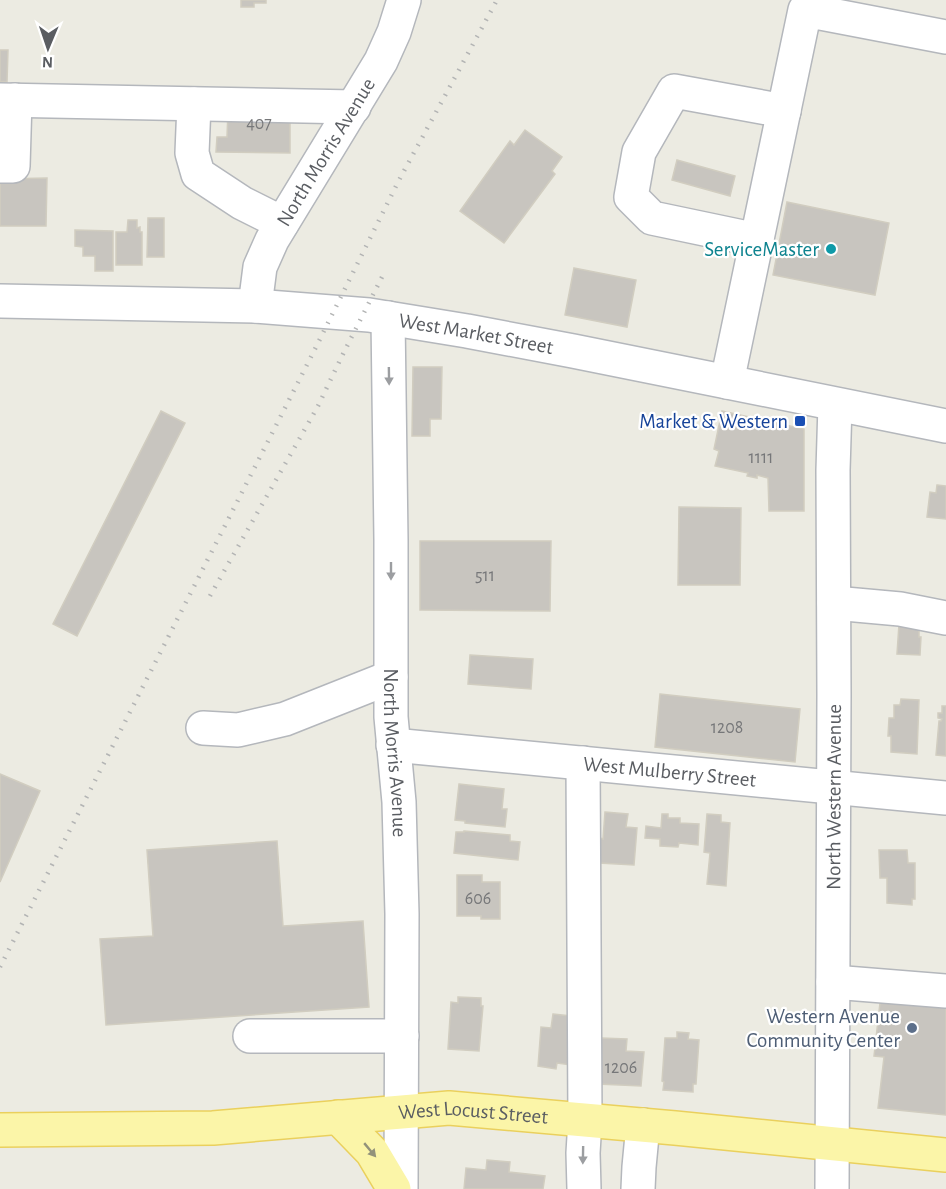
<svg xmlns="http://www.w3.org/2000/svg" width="946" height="1189" viewBox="0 0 946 1189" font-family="'Alegreya Sans',sans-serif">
	<rect width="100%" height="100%" fill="#ecebe2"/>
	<g fill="#c8c5bf" stroke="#d1cdc0" stroke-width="1.5">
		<path d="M241,0H266V3H254V7H241Z"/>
		<path d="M0,50H8L7,82H0Z"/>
		<path d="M228,110L290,111V153L216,152L217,137H227Z"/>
		<path d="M525,130L562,157L552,171L555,174L504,243L460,211L510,141L514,145Z"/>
		<path d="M677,160L735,176L730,196L672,180Z"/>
		<path d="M47,178L46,226H0V179Z"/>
		<path d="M787,202L889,223L875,295L773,275Z"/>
		<path d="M148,218H164V257H147Z"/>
		<path d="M128,220H137V228L140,227V232H142V265H116V232H127Z"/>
		<path d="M75,230L113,231V271H95V256H83V247L75,246Z"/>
		<path d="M574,268L636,280L627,327L565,315Z"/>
		<path d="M413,367H442L441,419H430V436H412Z"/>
		<path d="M161,411L185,423L77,636L53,624Z"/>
		<path d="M722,411L804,429V511H769L768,478L757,475V478L747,476L748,473L715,466L719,451L714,449Z"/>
		<path d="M937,485L946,486V519L927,517L930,492L936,493Z"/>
		<path d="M679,507L741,508L740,585H678Z"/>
		<path d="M420,541H551L550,611L420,610Z"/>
		<path d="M899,624L919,625V637H921L920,655L897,654Z"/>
		<path d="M470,655L533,659L531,689L468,684Z"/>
		<path d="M660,694L800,709L795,762L655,747Z"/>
		<path d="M901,699L919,700L917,754L891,752V736H888L889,718H894V705H900Z"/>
		<path d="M942,706H946V756L936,755L939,721H941L942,719L938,718V713H942Z"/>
		<path d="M0,774L40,791L0,882Z"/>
		<path d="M459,784L504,789L502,809H507L505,827L465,823V821L455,820Z"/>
		<path d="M605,812L628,814L626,827L637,828L634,865L599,863L600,838L603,839Z"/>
		<path d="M662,814H668V818H680V823L699,824L698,845L679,843L678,847L660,846V839L645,838L646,826L661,828Z"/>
		<path d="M707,814L721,815V822L730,823L726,886L707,884L710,853L704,852Z"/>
		<path d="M464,831L510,835V841L520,842L518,860L454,853L456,832H464Z"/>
		<path d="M277,841L283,926L363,921L369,1007L106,1025L100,939L153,936L147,850Z"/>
		<path d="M879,850H907L908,863H915V899H912V905L887,903V878H880Z"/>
		<path d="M457,875H482V882H500V919H481V916H457Z"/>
		<path d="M881,994L946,1000V1115L878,1108L884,1057L874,1056Z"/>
		<path d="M458,997L481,998V1006H483L479,1051L448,1049L451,1002L458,1003Z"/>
		<path d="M553,1014L571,1016V1065L557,1063L556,1069L538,1066L541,1027L551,1028Z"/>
		<path d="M677,1032L689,1033L688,1039L699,1040L696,1084H693V1092L663,1090L664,1082L662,1081L665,1038H677Z"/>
		<path d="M601,1038L627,1039L626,1051L644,1052L641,1086L598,1084Z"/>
		<path d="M487,1160L510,1162L509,1172L545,1176L543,1189H464L466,1168L486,1170Z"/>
	</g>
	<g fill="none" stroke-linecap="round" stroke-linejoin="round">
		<g stroke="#b4b7bc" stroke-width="36">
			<g id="minor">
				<path d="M0,100L354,107"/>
				<path d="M194,104L192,153L198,174L242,203L282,223"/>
				<path d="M0,166H13L15,100"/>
				<path d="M757,240L652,218L631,197L639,152L674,91L784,111"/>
				<path id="s1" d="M0,301L255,306L369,315L467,331L573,351L946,426"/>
				<path id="s2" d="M255,306L260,267L272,240L381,61L394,32L404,0"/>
				<path id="s3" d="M388,318L391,540V717L399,802L402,914L401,1189"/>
				<path d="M727,382L805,10L946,37"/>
				<path d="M834,603L900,609L946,618"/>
				<path d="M203,728L238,730L285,719L391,677"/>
				<path id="s4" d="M393,745L946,798"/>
				<path d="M583,763L585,1120L583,1153L584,1189"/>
				<path d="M833,982L946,991"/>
				<path d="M250,1036H402"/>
				<path d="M638,1189L639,1167L643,1125"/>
				<path id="s5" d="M832,1189L834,695L833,470L835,405"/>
			</g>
		</g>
		<g stroke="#ead05d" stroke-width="36">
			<g id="major">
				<path d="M338,1117L372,1152L394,1189"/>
				<path id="s6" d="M0,1130L213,1128L449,1108L675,1128L946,1155"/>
			</g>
		</g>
		<use href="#minor" stroke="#fff" stroke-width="33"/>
		<use href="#major" stroke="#fbf5a8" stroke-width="33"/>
		<g stroke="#b3b4b4" stroke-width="4.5" stroke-dasharray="1.5 8" stroke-linecap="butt">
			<path d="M210,596L318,406L341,358L382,277"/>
			<path d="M0,967L315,349L398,182L497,0"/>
		</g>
	</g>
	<defs><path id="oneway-solid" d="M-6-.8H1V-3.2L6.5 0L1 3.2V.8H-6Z" transform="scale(1.5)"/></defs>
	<g fill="#9c9ea1">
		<use href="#oneway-solid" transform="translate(389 376) rotate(89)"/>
		<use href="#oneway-solid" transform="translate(391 571) rotate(90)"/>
		<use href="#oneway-solid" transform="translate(583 1155) rotate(91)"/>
	</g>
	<use fill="#92927a" href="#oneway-solid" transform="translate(370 1150) rotate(50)"/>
	<circle fill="#0f9aa8" stroke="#fff" stroke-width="2" cx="831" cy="249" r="6"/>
	<rect fill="#1a4fb4" stroke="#fff" stroke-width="2" x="794" y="415" width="12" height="12" rx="3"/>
	<circle fill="#5c6f8a" stroke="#fff" stroke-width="2" cx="912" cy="1028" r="6"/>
	<g text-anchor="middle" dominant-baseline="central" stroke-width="4.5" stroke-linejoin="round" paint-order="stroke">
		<g font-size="18" fill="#767779">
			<text x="259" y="124">407</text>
			<text x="761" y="458">1111</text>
			<text x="485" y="576">511</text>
			<text x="727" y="728">1208</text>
			<text x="478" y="899">606</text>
			<text x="621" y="1068">1206</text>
		</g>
		<g font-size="21" fill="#5a5d62" stroke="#fff">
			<text stroke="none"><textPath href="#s2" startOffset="172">North Morris Avenue</textPath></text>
			<text stroke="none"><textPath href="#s1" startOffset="478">West Market Street</textPath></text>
			<text stroke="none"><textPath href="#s3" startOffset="435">North Morris Avenue</textPath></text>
			<text stroke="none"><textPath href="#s4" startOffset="278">West Mulberry Street</textPath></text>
			<text stroke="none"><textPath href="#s5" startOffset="392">North Western Avenue</textPath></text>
			<text stroke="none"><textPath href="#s6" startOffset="474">West Locust Street</textPath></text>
		</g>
		<g font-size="21" fill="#0d838f" stroke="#fff" text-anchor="end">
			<text x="819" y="249">ServiceMaster</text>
		</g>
		<g font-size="21" fill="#164399" stroke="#fff" text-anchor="end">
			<text x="788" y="421">Market &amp; Western</text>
		</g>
		<g font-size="21" fill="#4e5e75" stroke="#fff" text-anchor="end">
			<text x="900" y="1016">Western Avenue<tspan x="900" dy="24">Community Center</tspan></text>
		</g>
	</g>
	<g transform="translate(48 48) rotate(182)" stroke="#ffffff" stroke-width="4.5" paint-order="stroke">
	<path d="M0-4.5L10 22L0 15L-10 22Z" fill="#5a5d62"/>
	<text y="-9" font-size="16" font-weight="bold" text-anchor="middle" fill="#5a5d62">N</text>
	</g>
</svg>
